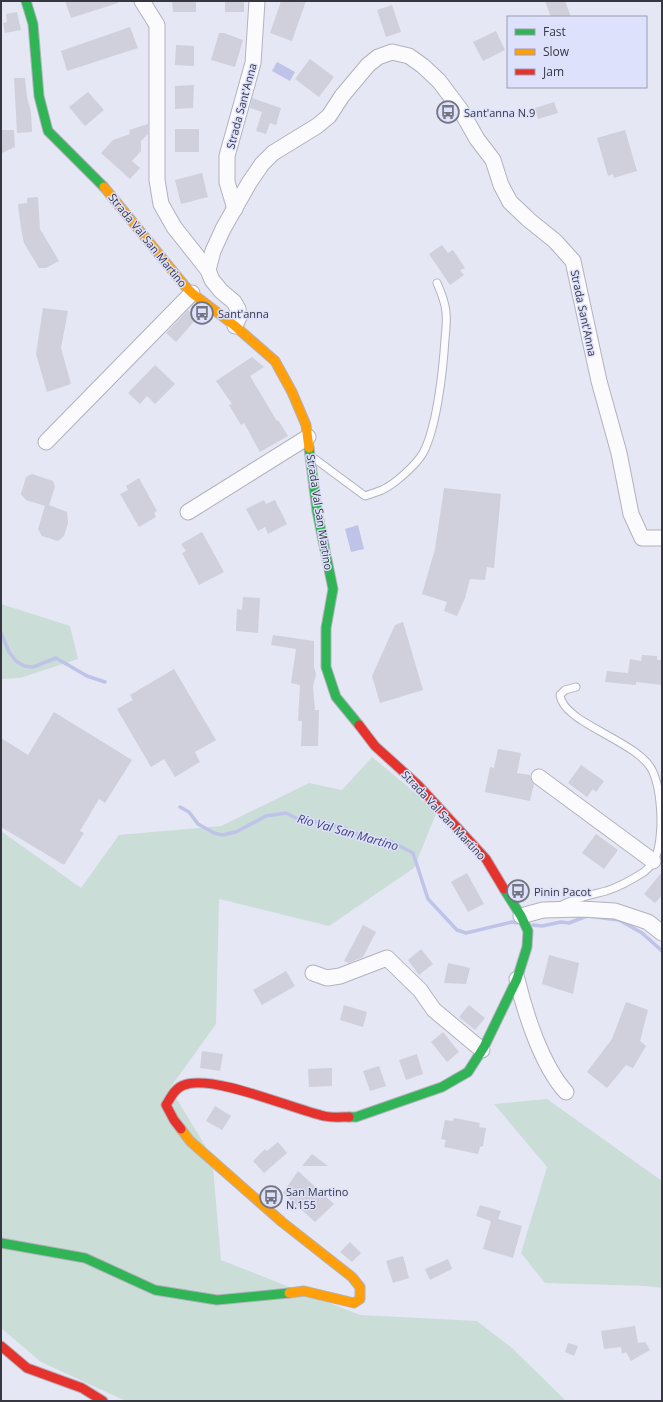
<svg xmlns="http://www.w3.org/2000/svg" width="663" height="1402" viewBox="0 0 663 1402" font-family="'Open Sans',sans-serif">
	<rect width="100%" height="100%" fill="#e5e7f5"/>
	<g fill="#cbddd7">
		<path d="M1,604L70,626L78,659L20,678L1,679Z"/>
		<path d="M372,757L437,811L414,868L329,926L219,899L216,1024L170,1088L212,1157L221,1260L360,1315L477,1321L512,1348L565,1400V1401H126L41,1362L1,1328V831L81,888L119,835L221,826L309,783L342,790Z"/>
		<path d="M547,1099L662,1181V1288L646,1286L545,1283L521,1253L547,1167L494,1104Z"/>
	</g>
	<g fill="#bfc3e8">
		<path d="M277,62L295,72L290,81L272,71Z"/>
		<path d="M358,525L364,549L351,552L345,529Z"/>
	</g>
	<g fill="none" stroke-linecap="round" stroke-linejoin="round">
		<g stroke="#bfc3e8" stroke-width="3.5">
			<path d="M1,633L9,652L16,661L24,666L33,667L56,658L87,676L105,682"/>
			<path d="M180,807L189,812L198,824L214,833L222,835L236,832L266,816L286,813L300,820L325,823L346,829L352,833L392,842L413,853L428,899L457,930L466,933L512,922L517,923"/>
			<path d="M533,925L542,926L561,922L569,923L587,916L619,920L642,933L662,951"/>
		</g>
	</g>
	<g fill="#cfd0db">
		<path d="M65,1H118V3L71,18Z"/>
		<path d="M172,1H196V12H173Z"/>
		<rect x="225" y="1" width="19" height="11"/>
		<path d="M281,1H306L292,41L270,33Z"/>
		<path d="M545,1H565L571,17H551Z"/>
		<path d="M392,5L401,32L386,37L377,10Z"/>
		<path d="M17,12L21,30L5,33L3,23L7,22L6,14Z"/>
		<path d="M130,27L138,48L67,71L61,51Z"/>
		<path d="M496,31L505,50L483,61L473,42Z"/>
		<path d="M219,33H224L243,40L235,67L211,60Z"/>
		<path d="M176,45L194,46V66L175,65Z"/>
		<path d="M310,59L334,77L319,97L295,79Z"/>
		<path d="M14,78H25L27,97L31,112L32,132L17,133Z"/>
		<path d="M194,85L193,108L175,109V86Z"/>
		<path d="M88,92L104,110L85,126L69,107Z"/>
		<path d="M252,98L281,108L276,125L270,123L266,134L256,131L262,112L250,108Z"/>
		<path d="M554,102L558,113L538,119L535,108Z"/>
		<path d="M148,124V134L141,141V151L132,161L140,168L130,179L101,153L113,140L130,134L129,130Z"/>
		<rect x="175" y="129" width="24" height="23"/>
		<path d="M1,130H14L15,147L2,153Z"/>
		<path d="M625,130L637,171L614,178L613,174L608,176L597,138Z"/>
		<path d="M202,173L208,197L181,204L175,180Z"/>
		<path d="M38,197L40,229L59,261L46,268H39L24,243L21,229L18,204L27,203V198Z"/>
		<path d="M442,245L448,253L453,250L465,268L460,270L464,275L450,285L429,254Z"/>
		<path d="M43,308L68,311L61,348L71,384L47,392L36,354Z"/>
		<path d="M188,310L197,318L176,342L166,333Z"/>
		<path d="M252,357L264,367L250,376L277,421L278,420L288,436L260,452L244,423L241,425L229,405L232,404L216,381Z"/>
		<path d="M155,365L175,384L155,404L147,396L140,404L128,393Z"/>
		<path d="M32,474L53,481L55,487L49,505L67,512L68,523L64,536L58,541L42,536L38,529L45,506L26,500L21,494L26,477Z"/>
		<path d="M139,478L157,511L154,513L156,517L139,527L120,494L128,490L126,486Z"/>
		<path d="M444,488L501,494L494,568L487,567L485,580L470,579L465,598L457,616L444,611L447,602L422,594L435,549Z"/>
		<path d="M264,500L266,504L275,500L287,524L268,534L265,527L258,531L246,509Z"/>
		<path d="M202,532L224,572L199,585L182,553L186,551L181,544Z"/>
		<path d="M243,597L260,598L258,633L236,631L237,609L242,610Z"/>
		<path d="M403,622L423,690L380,703L372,676L395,625Z"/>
		<path d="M273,635L314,641V667L316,674L313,687L315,710H319L318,746H301L302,721H298L300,685L291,683L296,649L271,645Z"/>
		<path d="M642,655L657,656V660H662V685L636,682V685L605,682L607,671L628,673L630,659L641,661Z"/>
		<path d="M174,669L216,740L195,752L200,762L175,777L164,759L151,767L117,709L133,700L130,695Z"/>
		<path d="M54,712L132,760L105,803L99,799L80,831L84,833L64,865L1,827V738L28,755Z"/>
		<path d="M498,749L521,753L517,773L530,775L531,780L534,784L530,801L485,792L490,767L494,768Z"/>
		<path d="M581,765L604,781L596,792L593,789L587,797L568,783Z"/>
		<path d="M596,834L618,850L604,869L582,853Z"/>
		<path d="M662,872V895L655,903L644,894Z"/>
		<path d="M467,873L484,904L468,912L451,882Z"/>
		<path d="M363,925L376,932L363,957L349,963L344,961Z"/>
		<path d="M421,949L433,964L419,975L408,960Z"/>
		<path d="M549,955L579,963L573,994L542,984Z"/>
		<path d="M448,963L470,968L466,984L444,983Z"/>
		<path d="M286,971L295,986L262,1005L253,990Z"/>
		<path d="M626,1002L648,1010L640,1041L646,1046L633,1068L626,1065L607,1088L587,1072L612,1039Z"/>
		<path d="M344,1005L367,1012L363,1027L340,1020Z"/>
		<path d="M469,1005L485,1018L475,1030L459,1017Z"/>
		<path d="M443,1032L459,1052L447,1062L431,1042Z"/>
		<path d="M202,1051L223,1054L220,1071L200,1068Z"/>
		<path d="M417,1054L423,1074L406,1080L399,1060Z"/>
		<path d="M379,1066L386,1086L370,1091L363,1071Z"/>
		<path d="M332,1068V1086L309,1087L308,1069Z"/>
		<path d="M215,1106L231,1116L222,1130L206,1121Z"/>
		<path d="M454,1118L480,1123L479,1127L486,1128L483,1146L480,1147L478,1154L444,1147L446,1140L441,1139L445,1120L453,1121Z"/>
		<path d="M278,1142L287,1153L264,1173L253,1161L265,1149L267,1151Z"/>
		<path d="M312,1154L328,1166H302Z"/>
		<path d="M298,1171L334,1204L315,1222L283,1193Z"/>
		<path d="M480,1205L501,1211L498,1219L522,1226L513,1258L483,1249L491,1221L476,1216Z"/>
		<path d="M350,1242L361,1253L352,1262L340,1252Z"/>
		<path d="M403,1256L409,1278L393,1283L386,1261Z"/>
		<path d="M448,1259L452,1269L430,1280L425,1269Z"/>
		<path d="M635,1326L638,1343L645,1342L650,1350L631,1361L626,1352L622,1354L621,1347L604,1349L601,1331Z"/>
		<path d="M568,1343L578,1346L574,1356L565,1352Z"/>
	</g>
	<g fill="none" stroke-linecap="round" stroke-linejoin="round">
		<g stroke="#b1b2bd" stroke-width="9">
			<g id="lane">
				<path d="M315,459L365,496C371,494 377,492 382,490C395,484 416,465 423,453C437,427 443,370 445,339C446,330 447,321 446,312C445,301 441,292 437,283"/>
				<path d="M560,906C574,898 591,895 606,891C619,887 633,879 644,872C659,860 660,843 661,825C661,808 660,788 653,772C640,741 563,724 560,695L565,690L576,687"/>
			</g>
		</g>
		<g stroke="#b1b2bd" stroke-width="17">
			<g id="street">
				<path d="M142,1L157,25V180L161,204L174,227L208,270"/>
				<path d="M235,209L227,182V156L253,63L257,1"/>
				<path d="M235,326L239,317L238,309L234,302L221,291L212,280L208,270L213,251L223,229L249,183L262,164L273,153L317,126L329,116L342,96L368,65L378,57L392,52L409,56L423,66L439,81L460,109L477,139L493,160L501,185L510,202L529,220L555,241L573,261L599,381L619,453L631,514L642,538H662"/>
				<path d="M46,442L192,293"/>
				<path d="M188,512L308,437"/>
				<path d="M539,777L653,861"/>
				<path d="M521,916L543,910L581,909L615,911L648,922L662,933"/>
				<path d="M313,973L327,978L340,976L387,958L420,990L434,1010L482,1050"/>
				<path d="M517,979C525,1013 542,1066 566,1092"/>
			</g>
		</g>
		<g stroke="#b1b2bd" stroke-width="11">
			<g id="fast">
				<path d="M26,1L33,24L39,96L48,131L104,187"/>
				<path d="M309,448L317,511L333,589L326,628V667L336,697L359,725"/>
				<path d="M349,1117H356L442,1087L468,1072L484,1047L517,979L527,947L528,931L521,916L504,889"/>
				<path d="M1,1243L85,1258L155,1290L217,1300L289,1293"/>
			</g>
		</g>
		<g stroke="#b1b2bd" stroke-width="11">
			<g id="slow">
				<path d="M104,187L185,286L192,293L235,326L275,361L292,392L306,425L309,448"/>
				<path d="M181,1129L190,1141L282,1222L352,1277L360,1287V1299L354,1303L304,1291L289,1293"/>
			</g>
		</g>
		<g stroke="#b1b2bd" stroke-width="11">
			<g id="jam">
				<path d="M359,725L375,746L418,785L486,859L504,889"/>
				<path d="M181,1129L174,1120L166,1105C171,1097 175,1088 184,1085C213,1074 292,1109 324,1116C332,1118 341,1117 349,1117"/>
				<path d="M1,1346L27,1368L82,1388L103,1401"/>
			</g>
		</g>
		<use href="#lane" stroke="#fbfbfe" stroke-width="7"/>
		<use href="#street" stroke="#fbfbfe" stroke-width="15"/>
		<use href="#fast" stroke="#30b455" stroke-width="9"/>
		<use href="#slow" stroke="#ff9f0a" stroke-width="9"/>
		<use href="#jam" stroke="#e5322d" stroke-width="9"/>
	</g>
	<defs>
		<g id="bus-ring" transform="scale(1.15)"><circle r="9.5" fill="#dee1fc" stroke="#737580" stroke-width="1.5"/><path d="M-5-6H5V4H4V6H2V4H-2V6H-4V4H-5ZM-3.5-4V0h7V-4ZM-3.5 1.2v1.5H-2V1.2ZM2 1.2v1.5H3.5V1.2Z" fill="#737580"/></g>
	</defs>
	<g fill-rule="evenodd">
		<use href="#bus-ring" x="448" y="112"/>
		<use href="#bus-ring" x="202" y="313"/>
		<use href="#bus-ring" x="518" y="891"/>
		<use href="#bus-ring" x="271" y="1197"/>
	</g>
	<g text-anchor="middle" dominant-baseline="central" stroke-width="3" stroke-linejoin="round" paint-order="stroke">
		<g font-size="11" fill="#363741" stroke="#dee1fc">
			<text transform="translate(241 106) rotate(-75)">Strada Sant'Anna</text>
			<text transform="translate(148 240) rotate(51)">Strada Val San Martino</text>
			<text transform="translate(584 313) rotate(78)">Strada Sant'Anna</text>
			<text transform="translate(320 512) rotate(81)">Strada Val San Martino</text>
			<text transform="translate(444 815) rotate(47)">Strada Val San Martino</text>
		</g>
		<g font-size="11" fill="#363741" stroke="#dee1fc" text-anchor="start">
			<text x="464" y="112">Sant'anna N.9</text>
			<text x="218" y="313">Sant'anna</text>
			<text x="534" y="891">Pinin Pacot</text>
			<text x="286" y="1191">San Martino<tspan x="286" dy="13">N.155</tspan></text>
		</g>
		<g font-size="12" font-style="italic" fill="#42427e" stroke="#dee1fc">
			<text transform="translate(348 832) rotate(16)">Rio Val San Martino</text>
		</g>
	</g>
	<rect width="663" height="1402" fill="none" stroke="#363741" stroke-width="4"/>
	<rect x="507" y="16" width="140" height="72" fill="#dee1fc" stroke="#9b9db1"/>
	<rect x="515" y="29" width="20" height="6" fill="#30b455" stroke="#9b9db1"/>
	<text x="543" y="36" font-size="12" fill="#363741">Fast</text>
	<rect x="515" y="49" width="20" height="6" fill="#ff9f0a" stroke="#9b9db1"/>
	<text x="543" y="56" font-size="12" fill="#363741">Slow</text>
	<rect x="515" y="69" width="20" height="6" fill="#e5322d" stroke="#9b9db1"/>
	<text x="543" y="76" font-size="12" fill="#363741">Jam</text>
</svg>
